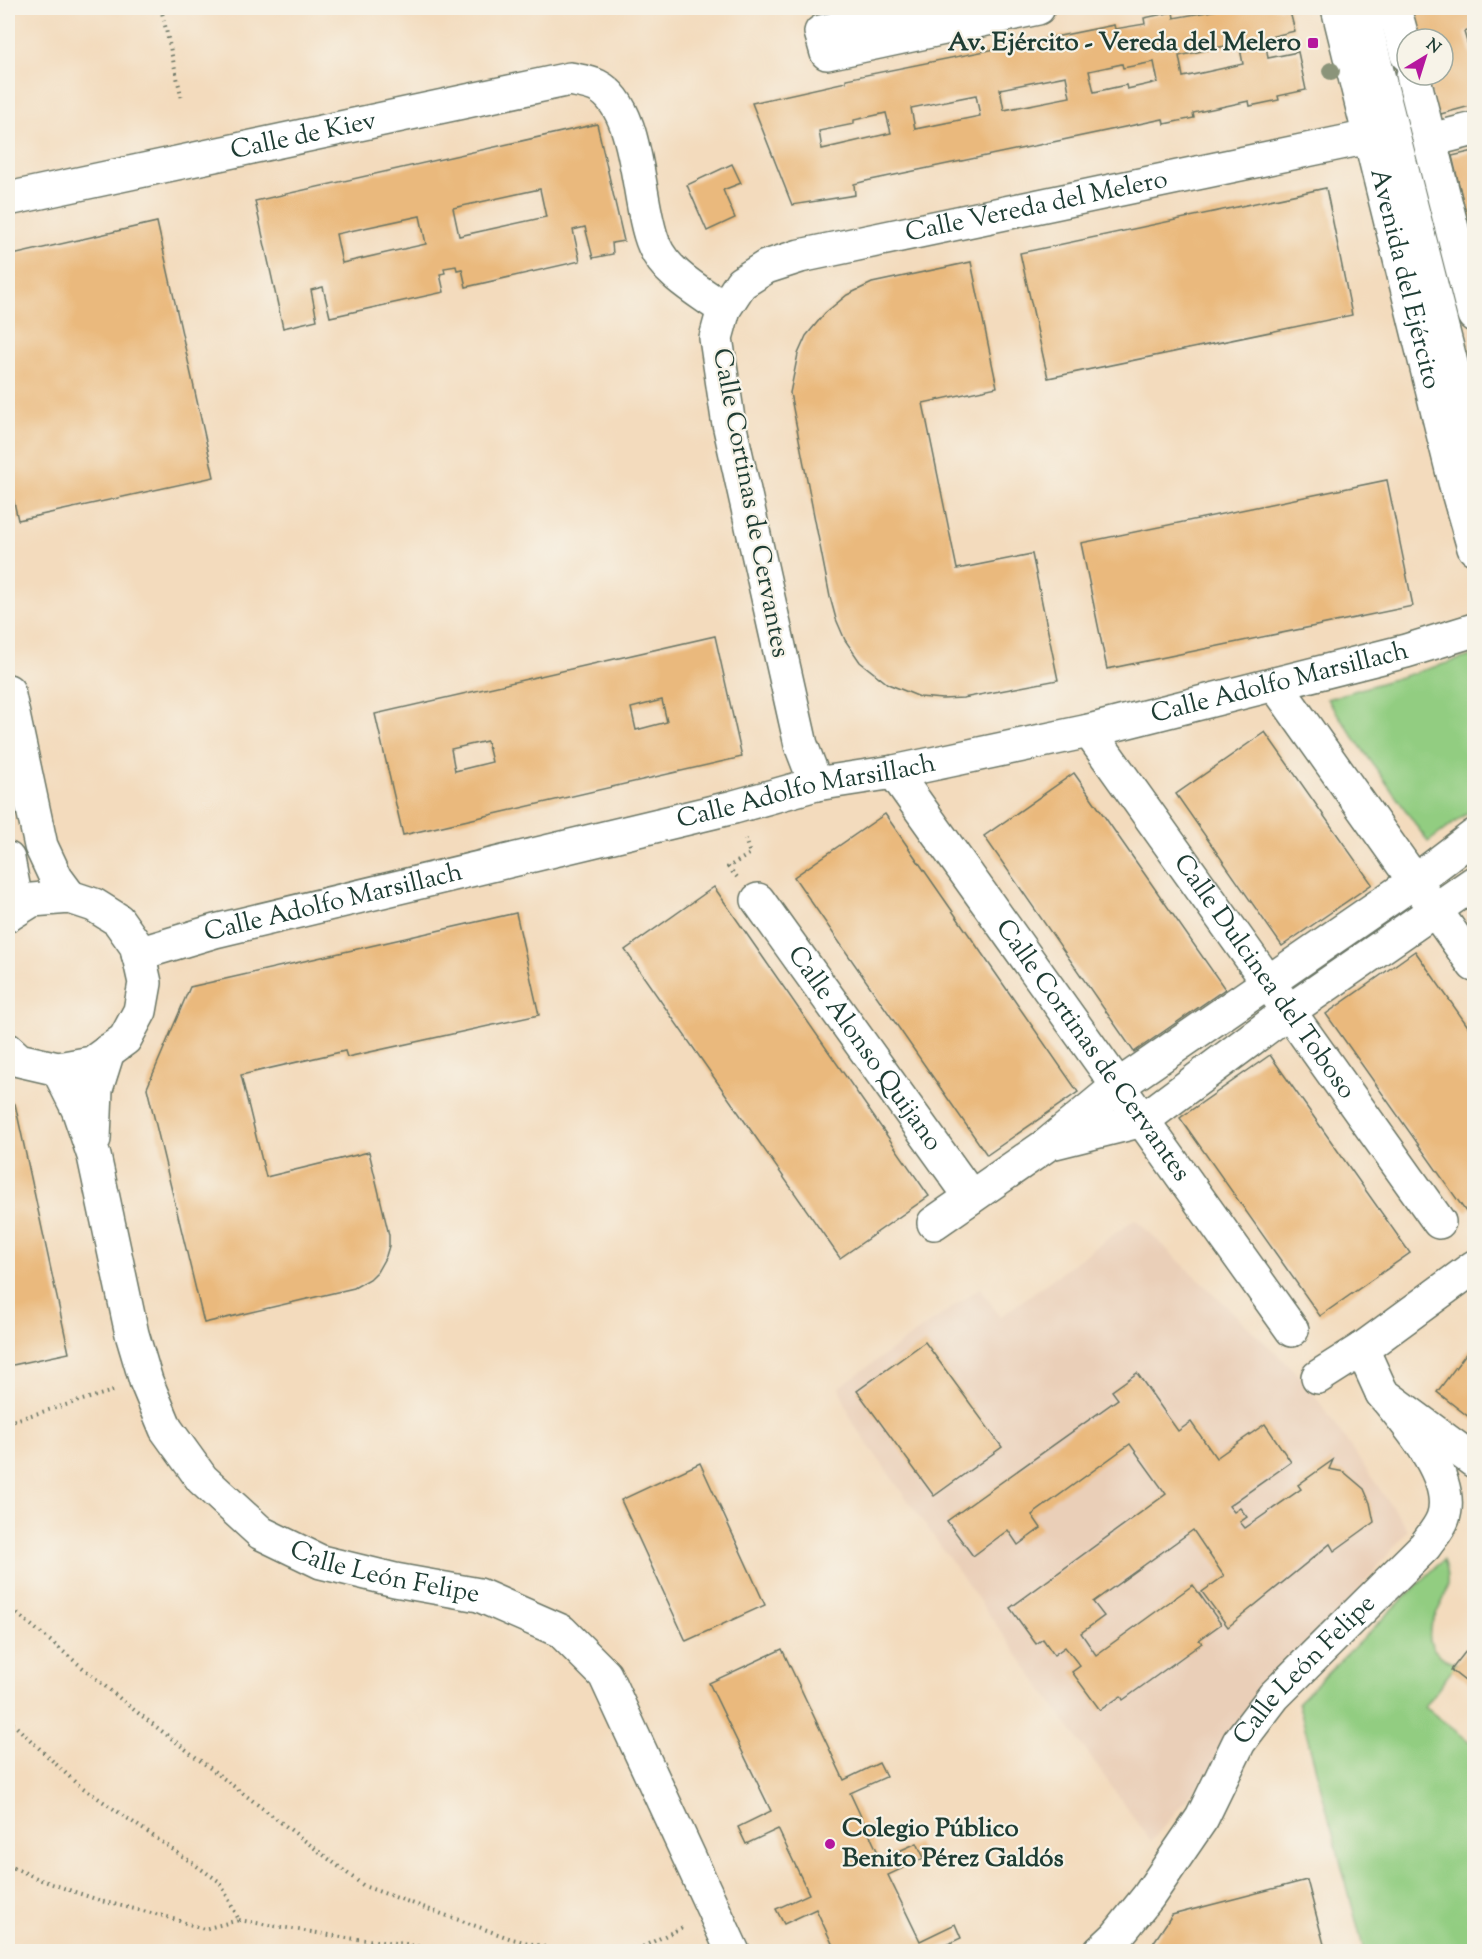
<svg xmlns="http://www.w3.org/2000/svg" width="1482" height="1959" viewBox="0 0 1482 1959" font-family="'Sorts Mill Goudy',serif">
	<rect width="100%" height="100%" fill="#f7f3e8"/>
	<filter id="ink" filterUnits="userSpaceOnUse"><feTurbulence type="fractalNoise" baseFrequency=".0167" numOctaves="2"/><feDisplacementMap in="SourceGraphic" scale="12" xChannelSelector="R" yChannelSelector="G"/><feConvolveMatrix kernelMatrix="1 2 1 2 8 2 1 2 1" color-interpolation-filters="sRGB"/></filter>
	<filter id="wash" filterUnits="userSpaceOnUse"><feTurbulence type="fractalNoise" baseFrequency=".008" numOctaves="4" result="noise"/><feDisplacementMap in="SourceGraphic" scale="24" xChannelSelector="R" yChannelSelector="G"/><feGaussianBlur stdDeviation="1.35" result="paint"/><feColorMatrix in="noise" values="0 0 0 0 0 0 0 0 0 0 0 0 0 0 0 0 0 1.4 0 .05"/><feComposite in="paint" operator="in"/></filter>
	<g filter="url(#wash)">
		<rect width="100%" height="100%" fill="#f3dbbd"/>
		<path fill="#eacfb8" d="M1135,1219L1305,1381L1408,1530L1151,1842L852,1422L839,1387L980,1288L1000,1317Z"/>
		<g fill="#92cd81" stroke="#58855a" stroke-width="1.5">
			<path d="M1474,655V808L1428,842L1327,699Z"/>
			<path d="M1443,1560C1447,1570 1448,1582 1446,1592C1443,1605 1434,1614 1431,1626C1425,1646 1439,1659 1457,1663L1425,1707L1474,1745V1951H1364L1298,1702Z"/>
		</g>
		<g id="blocks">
			<g fill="#eab97d" fill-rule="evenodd">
				<path d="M1229,8H1289L1295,31L1265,38L1268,58L1298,52L1306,90L1278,96L1279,100L1250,106L1249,101L1193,113L1194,118L1164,124L1163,119L866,181L854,184L855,195L792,205L752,103L846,82V79L1114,25L1115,29L1145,24L1144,18L1173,12L1174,18ZM1239,43L1243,64L1183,77L1179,56ZM1154,62L1158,82L1127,89L1126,85L1094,92L1089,71L1122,64L1123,68ZM1066,76L1070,97L1004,110L1000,89ZM976,95L980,116L915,129L911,108ZM886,113L891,133L822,149L819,131L854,124V120Z"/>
				<path d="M1408,8H1474V29L1464,32L1471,55L1474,54V105L1437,115L1426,75H1443V39H1417Z"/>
				<path d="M597,124L624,241L612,243L613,254L593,258L585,227L573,230L580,261L466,287L462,269L457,270L456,266L444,268L445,273L440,274L444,292L330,317L323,287L311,290L317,320L283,328L255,201ZM540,189L546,217L459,236L453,208ZM420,216L426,244L342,263L336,234Z"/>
				<path d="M1474,151V247L1452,156Z"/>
				<path d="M732,164L741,183L723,190L735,218L707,231L687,185Z"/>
				<path d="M1326,188L1352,315L1048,378L1020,253Z"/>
				<path d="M157,222L214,477L18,520L8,475V256Z"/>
				<path d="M971,262L997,387L923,403L957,569L1032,554L1058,680L963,698L942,699L920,697L888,684L860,662L845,640L836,619L830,597L790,393L798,354L806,336L825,313L847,295L872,283Z"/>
				<path d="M1387,480L1413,606L1107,669L1081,543Z"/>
				<path d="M715,636L742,757L403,835L375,714ZM662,700L667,722L636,730L631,708ZM487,741L492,762L455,771L451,749Z"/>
				<path d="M1265,732L1372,884L1282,946L1176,794Z"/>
				<path d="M1074,773L1225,989L1134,1052L984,836Z"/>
				<path d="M885,814L1078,1092L987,1155L794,877Z"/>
				<path d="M714,887L929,1196L840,1258L625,950Z"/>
				<path d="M516,913L539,1015L347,1057L345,1051L241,1075L266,1177L369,1152L389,1235V1246L386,1256L377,1272L370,1279L354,1288L204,1323L147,1088L190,987Z"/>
				<path d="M1415,951L1474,1035V1205L1466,1212L1326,1014Z"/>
				<path d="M1270,1055L1410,1253L1320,1316L1180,1118Z"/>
				<path d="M8,1099L15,1104L69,1353L8,1366Z"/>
				<path d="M925,1342L1002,1447L934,1496L857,1391Z"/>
				<path d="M1474,1343V1421L1437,1392Z"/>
				<path d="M1137,1373L1178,1431L1191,1422L1216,1458L1265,1424L1291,1462L1229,1506L1234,1512L1240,1508L1247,1517L1240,1522L1245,1528L1301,1489L1298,1485L1333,1460L1329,1469L1344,1472L1364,1489L1370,1503L1374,1522L1334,1551L1330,1544L1228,1627L1202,1592L1224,1576L1193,1530L1093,1602L1104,1616L1081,1633L1096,1655L1193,1585L1221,1624L1199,1640L1202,1643L1123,1700L1121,1696L1100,1710L1072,1672L1080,1666L1065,1647L1054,1655L1043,1639L1036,1644L1010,1608L1166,1494L1130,1444L1032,1515L1041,1528L1018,1545L1008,1530L973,1556L947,1521L1118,1399L1112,1391Z"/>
				<path d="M700,1463L765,1605L686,1641L621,1500Z"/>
				<path d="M1474,1641V1688L1451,1670Z"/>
				<path d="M782,1649L844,1780L879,1763L886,1777L850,1793L881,1859L917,1843L924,1858L888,1875L920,1941L955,1924L961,1938L931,1952H836L816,1909L784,1924L776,1909L809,1894L778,1829L746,1844L738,1827L771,1811L709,1683Z"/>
				<path d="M1307,1880L1326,1952H1147L1172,1915Z"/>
			</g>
		</g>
	</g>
	<g filter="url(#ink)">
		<use href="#blocks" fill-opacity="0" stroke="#697464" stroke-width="1.5"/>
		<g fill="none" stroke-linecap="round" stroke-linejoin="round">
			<g stroke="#697464" stroke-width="36">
				<g id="minor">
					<path d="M935,8L821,32L827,53L1038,8"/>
					<path d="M1385,8L1398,22L1407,55"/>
					<path d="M1413,75L1474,315"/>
					<path d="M1431,140L1474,129"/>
					<path id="s1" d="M8,199L570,79C578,81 589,82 597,86C641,108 636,203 654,245C666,274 699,291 724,309"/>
					<path d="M1275,684L1474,965"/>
					<path d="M8,691L41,846L56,878L70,897"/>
					<path id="s2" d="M1089,731L1439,1222"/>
					<path id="s3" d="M894,772L1292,1330"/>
					<path id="s4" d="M816,784L801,745L728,419L716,338L724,309L741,283L766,267L800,256L1369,137"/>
					<path d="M8,859L13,885L8,915"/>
					<path id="s5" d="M758,900L971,1197"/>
					<path d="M8,915L32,900L70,897L94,905L118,920L137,947L145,983L140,1011L125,1039L92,1063L58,1069L19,1060L8,1050"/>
					<path id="s6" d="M138,954L215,931L734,807L816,784L894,772L1089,731L1406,651L1474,630"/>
					<path id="s7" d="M58,1069L78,1109L94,1156L132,1334L146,1381L166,1429L202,1479L261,1533L321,1562L395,1580L479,1595L561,1631L605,1675L733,1952"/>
					<path d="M94,1139L96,1089L108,1051"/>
					<path d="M1055,1142L1143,1120L1289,1011L1474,883"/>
					<path d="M934,1223L1048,1144L1118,1086L1415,881L1474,836"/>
					<path d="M1362,1349L1382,1393L1474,1461"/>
					<path d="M1318,1377L1362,1349L1474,1267"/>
					<path id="s8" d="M1100,1952L1116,1937L1148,1897L1202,1818L1239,1742L1274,1696L1425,1546C1431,1537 1439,1529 1443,1518C1457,1478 1406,1422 1382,1393"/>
				</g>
			</g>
			<g stroke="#697464" stroke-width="36">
				<g id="tertiary">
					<path id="s9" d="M1338,8L1455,482L1474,548"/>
					<path d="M1361,8L1474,454"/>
				</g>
			</g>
			<g stroke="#697464" stroke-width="4" stroke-dasharray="1.5 4.5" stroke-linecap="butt">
				<path d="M161,8L182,99"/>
				<path d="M737,877L728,867L750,854L745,839"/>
				<path d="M8,1422L113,1391"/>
				<path d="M8,1606L129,1706L364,1886L512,1939L566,1952"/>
				<path d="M8,1719L76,1783L220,1882L239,1920L204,1929L164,1916L101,1901L41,1880L8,1865"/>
				<path d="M239,1920L347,1938L406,1944L445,1952"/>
				<path d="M632,1952L685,1926"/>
			</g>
			<use href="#minor" stroke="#fff" stroke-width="33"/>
			<use href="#tertiary" stroke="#fff" stroke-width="33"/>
		</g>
		<circle fill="#8b947a" cx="1331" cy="71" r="9"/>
	</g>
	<g fill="#b5179e" stroke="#f7f3e8" stroke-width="2">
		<rect x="1307" y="37" width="12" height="12" rx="3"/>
		<circle cx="830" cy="1844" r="6"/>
	</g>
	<g text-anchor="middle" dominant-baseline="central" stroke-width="4.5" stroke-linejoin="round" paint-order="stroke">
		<g font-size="26" font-weight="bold" fill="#1f3d34" stroke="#f7f3e8" text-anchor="end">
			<text x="1301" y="43">Av. Ejército - Vereda del Melero</text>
			<text x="842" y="1829" text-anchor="start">Colegio Público<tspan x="842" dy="30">Benito Pérez Galdós</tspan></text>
		</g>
		<g font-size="26" fill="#1f3d34" stroke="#f7f3e8">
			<text stroke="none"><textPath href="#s1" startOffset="302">Calle de Kiev</textPath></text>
			<text stroke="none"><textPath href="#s4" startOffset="826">Calle Vereda del Melero</textPath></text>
			<text stroke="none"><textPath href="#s9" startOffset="279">Avenida del Ejército</textPath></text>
			<text transform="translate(750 503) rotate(79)">Calle Cortinas de Cervantes</text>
			<text stroke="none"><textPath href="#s6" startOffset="1174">Calle Adolfo Marsillach</textPath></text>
			<text stroke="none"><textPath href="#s6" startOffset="688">Calle Adolfo Marsillach</textPath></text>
			<text stroke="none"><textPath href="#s6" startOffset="202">Calle Adolfo Marsillach</textPath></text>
			<text stroke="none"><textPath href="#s2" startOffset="302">Calle Dulcinea del Toboso</textPath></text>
			<text stroke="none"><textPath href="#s5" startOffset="183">Calle Alonso Quijano</textPath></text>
			<text stroke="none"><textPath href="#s3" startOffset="342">Calle Cortinas de Cervantes</textPath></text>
			<text stroke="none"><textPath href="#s7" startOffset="650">Calle León Felipe</textPath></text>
			<text stroke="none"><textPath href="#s8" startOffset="351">Calle León Felipe</textPath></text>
		</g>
	</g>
	<rect width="1482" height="1959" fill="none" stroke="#f7f3e8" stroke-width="30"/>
	<g transform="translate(1425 57) rotate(38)"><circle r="28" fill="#f7f3e8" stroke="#a1aaa0" stroke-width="1.5"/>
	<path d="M0-4.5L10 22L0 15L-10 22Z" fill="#b5179e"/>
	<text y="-9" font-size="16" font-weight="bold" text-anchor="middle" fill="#1f3d34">N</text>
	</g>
</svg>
